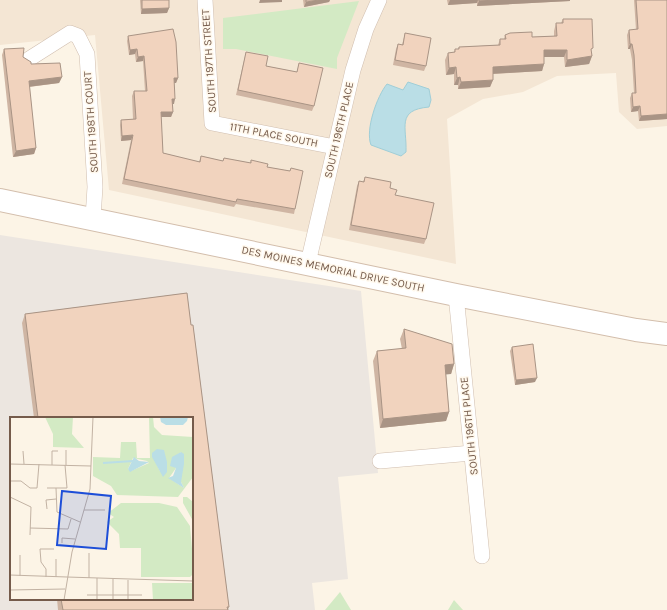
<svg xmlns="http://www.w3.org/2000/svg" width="667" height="610" viewBox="0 0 667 610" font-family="Karla,sans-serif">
	<rect width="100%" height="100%" fill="#fcf4e6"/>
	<path fill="#f4e6d4" d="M0,0H667V126L637,129L619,112L616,73L557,76L523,92L483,99L447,119L456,264L109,190L95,35L0,45Z"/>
	<path fill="#ece6e0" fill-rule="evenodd" d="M0,235L361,291L378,473L338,477L348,579L312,583L315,610H0ZM11,418H192V599H11Z"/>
	<g fill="#d3eac4">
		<path d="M359,1L337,58V69L236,49H223V18Z"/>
		<path d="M340,592L351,610H325Z"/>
		<path d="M454,600L463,610H448Z"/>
	</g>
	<path fill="#badee6" stroke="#a0ced7" d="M408,82L429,89L431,100L429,107C396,110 407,127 406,152L401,156L371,145C365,130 377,96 387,84L403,90Z"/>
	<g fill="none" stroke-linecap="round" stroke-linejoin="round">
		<g stroke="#d0beaf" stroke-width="16">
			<g id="street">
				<path d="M205,0L212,123L335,147"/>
				<path d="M29,59L70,33L78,36L87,54L95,187L93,218"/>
				<path d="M308,263L353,70L366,29L379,0"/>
				<path d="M456,295L482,556"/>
				<path d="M380,461L472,453"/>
			</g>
		</g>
		<g stroke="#d3beac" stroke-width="24">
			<path id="secondary" d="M0,200L456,295L636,330L667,334"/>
		</g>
		<use href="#street" stroke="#fff" stroke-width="15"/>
		<use href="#secondary" stroke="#fff" stroke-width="22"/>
	</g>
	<g fill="#cfb5a3">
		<path d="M140,0H169V8L167,13L141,14Z"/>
		<path d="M303,0H330L329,2L304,7Z"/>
		<path d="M447,0H570V1L477,6V3L448,5Z"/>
		<path d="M634,0H667V119L639,121L638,111L631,112L630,98L632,93H634L632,60L630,49H628L627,35L629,30H636Z"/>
		<path d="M563,19L592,53V56L589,64L565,67L564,57H544V64L542,71L493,74V80L490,87L458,89V85H454V74L446,75L445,60L448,53L454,52L455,49H458L459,47L498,45L500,39H504L505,35L532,37L554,36V31L556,23H561Z"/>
		<path d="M405,33L426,66L424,71L393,65L396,49L398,44L402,45Z"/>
		<path d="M128,36L178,78L176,83H174V104H172L173,112L171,117H161L163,153L199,162L201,156L223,161L224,158L250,163L251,160L267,167L290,171L291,168L295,209L294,214L236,204L234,207L122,184L131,140L121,141L120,125L121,120L133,119L132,96L134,91H145L143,61L136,62L135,54L129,55L127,41Z"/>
		<path d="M4,49L23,57L31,64L62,77L59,83L29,87L36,148L34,154L13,157L2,55Z"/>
		<path d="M246,52L266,66L297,72L299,63L314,106L312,111L236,95L245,56Z"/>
		<path d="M365,177L390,188L395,195L426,239L424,244L349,230L357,186L359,181L363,182Z"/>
		<path d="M187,293L191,325H193L229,607L228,610H58L57,599H192V418H34L22,323L25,314Z"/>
		<path d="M404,329L454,364L451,374H446L449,412L446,421L380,428L373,361L377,351L402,349L400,339Z"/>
		<path d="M512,347L535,382L515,385L510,351Z"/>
	</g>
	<g fill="#a99485">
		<path d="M260,0H282V2L259,3Z"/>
		<path d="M319,0H330L329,2L304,7L306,2Z"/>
		<path d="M450,0H478L477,3L448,5Z"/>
		<path d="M496,0H570V1L477,6L479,1Z"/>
		<path d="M169,8L167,13L141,14L142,9Z"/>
		<path d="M630,44H632L630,49H628Z"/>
		<path d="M137,49L135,54L129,55L130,50Z"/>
		<path d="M544,50H567L564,57H541Z"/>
		<path d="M144,56L143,61L136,62L138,57Z"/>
		<path d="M592,56L589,64L565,67L567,60Z"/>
		<path d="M544,64L542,71L490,74L493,67Z"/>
		<path d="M456,67L454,74L446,75L449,68Z"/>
		<path d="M62,77L59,83L27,87L29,81Z"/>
		<path d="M460,77L458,85H454L457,78Z"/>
		<path d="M174,78H178L176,83H172Z"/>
		<path d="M493,80L490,87L458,89L461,82Z"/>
		<path d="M172,99H175L174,104H170Z"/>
		<path d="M640,106L638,111L631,112L633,107Z"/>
		<path d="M161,112H173L171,117H159Z"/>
		<path d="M667,114V119L639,121L641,116Z"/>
		<path d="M133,135L131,140L121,141L122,136Z"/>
		<path d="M36,148L34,154L13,157L16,151Z"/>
		<path d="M454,364L451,374L441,375L445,365Z"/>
		<path d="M537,378L535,382L515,385L516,380Z"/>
		<path d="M449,412L446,421L380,428L383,419Z"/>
	</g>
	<g fill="#f1d3be" stroke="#a99485">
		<path d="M142,0H169V8L142,9Z"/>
		<path d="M306,0H319L306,2Z"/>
		<path d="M479,0H496L479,1Z"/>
		<path d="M636,0H667V114L641,116L640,106L633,107L632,93H636L634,55L632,44H630L629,30L638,29Z"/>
		<path d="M563,19H592L593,48L591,49L592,56L567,60V50H544V64L493,67V80L461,82L460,77L457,78L456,67L449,68L448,53L455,52V49H459V47L500,45V39H506L505,35L510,33L532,32V37L557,36L556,23H563Z"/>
		<path d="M173,29L176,42L178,78H174L175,99H172L173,112H161L163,153L200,162L201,156L223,161L224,158L251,163V160L268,164L267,167L290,171L291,168L303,171L295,209L237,199L236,202L124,179L133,135L122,136L121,120L136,119L134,91H147L144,56L138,57L137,49L130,50L128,36Z"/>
		<path d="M405,33L431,38L426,66L395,60L398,44L403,45Z"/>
		<path d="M24,48L23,57L31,62V64L60,63L62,77L29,81L36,148L16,151L4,49Z"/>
		<path d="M246,52L268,56L266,66L297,72L299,63L323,68L314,106L238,90Z"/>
		<path d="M365,177L391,182L390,188L397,190L395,195L434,203L426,239L351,225L359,181L364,182Z"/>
		<path d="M187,293L191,325H193L229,607H227L228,610H63L61,599H192V418H38L25,314Z"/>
		<path d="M404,329L452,344L454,364L445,365L449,412L383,419L377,351L406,348Z"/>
		<path d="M533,344L537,378L516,380L512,347Z"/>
	</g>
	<g text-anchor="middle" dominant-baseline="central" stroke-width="3" stroke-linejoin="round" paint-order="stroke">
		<g font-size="11" fill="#755b4b" stroke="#fff8ec">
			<text transform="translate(209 61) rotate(-94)">SOUTH 197TH STREET</text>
			<text transform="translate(91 122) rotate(-94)">SOUTH 198TH COURT</text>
			<text transform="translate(339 130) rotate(-77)">SOUTH 196TH PLACE</text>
			<text transform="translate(274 135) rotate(11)">11TH PLACE SOUTH</text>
			<text transform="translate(333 269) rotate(12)">DES MOINES MEMORIAL DRIVE SOUTH</text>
			<text transform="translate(469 426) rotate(-96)">SOUTH 196TH PLACE</text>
		</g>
	</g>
	<g transform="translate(10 417)">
		<rect width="183" height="183" fill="#fcf4e6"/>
		<path d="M35,0H63L62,17L74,31L43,30V17ZM139,0H143L144,10L152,18L183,20V60L168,80L107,78L101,69L83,59V40L110,41L111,25H126L127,41H140ZM171,35V65L174,71L159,61L166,51L162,42ZM154,36V42L157,55L150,54L145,44ZM123,41L137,44L139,46L121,54L118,52ZM173,80H177L183,85V104L173,86ZM111,86H149L167,90L180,109L183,143V157L180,160H131V131H110L109,117L97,105L104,100L98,96ZM142,166H183V183H143Z" fill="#d3eac4" fill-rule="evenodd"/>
		<path d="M150,0H178L177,4L173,8H156L151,5ZM147,32L154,33L157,45V55L153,60L142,40V36ZM171,35L174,37V47L171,65L174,71L158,61L163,59L166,51L160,49L162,40ZM124,40L129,44L139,45L120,55L118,52Z" fill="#badee6"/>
		<path fill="none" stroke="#badee6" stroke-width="2" d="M93,46L123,44"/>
		<path fill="none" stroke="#c2b2a3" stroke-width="1" d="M56,33V48M13,34L14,47M0,47L81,49M42,48V34H48M0,64H11L20,71H27L29,47M37,71H57L55,48M46,71L47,95L70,105M0,80L21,90L20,118M37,92L36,83L46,82M74,93H95M20,111L58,112L61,102M52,126V121L65,122M10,138V159M0,158L57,160M36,160V152L31,145L30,132H44M46,160V142M57,160L183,164M79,161V136M0,162V183M118,163V183M0,173L55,172M77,178H132M54,183L62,135L80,72L83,0M87,183V161M103,183V162"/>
		<path fill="#1d4ed8" fill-opacity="0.15" stroke="#1d4ed8" stroke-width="2" d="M52,74L101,79L96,132L47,128Z"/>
		<rect width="183" height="183" fill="none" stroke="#755b4b" stroke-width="2"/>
	</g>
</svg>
